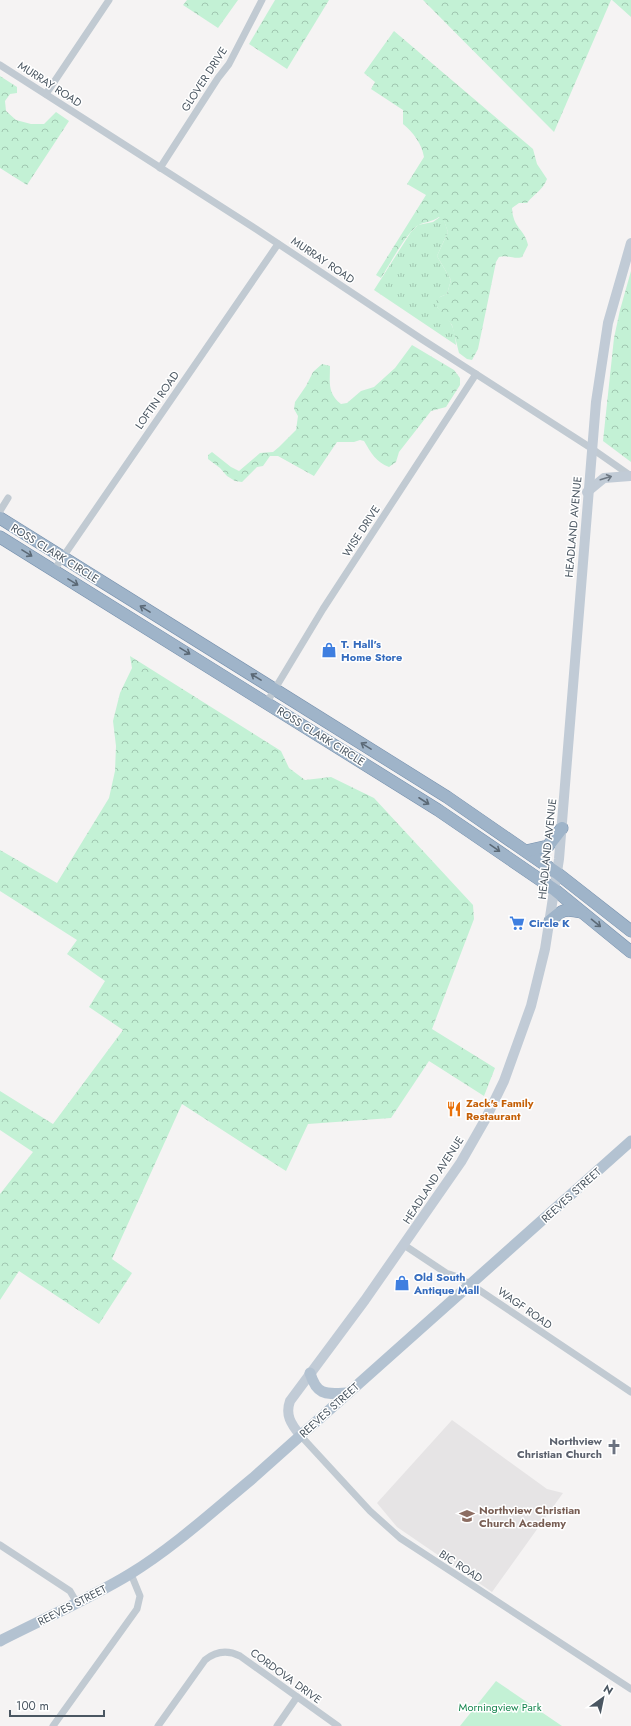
<svg xmlns="http://www.w3.org/2000/svg" width="631" height="1726" viewBox="0 0 631 1726" font-family="Jost,sans-serif">
	<defs>
		<pattern id="grass-tufts" width="24" height="20" patternUnits="userSpaceOnUse"><rect width="24" height="20" fill="#c3f1d5"/><path d="M3 7l-1-3M5 7V3M7 7l1-3M15 17l-1-3M17 17v-4M19 17l1-3" fill="none" stroke="#a0c6b0"/></pattern>
		<pattern id="forest-crowns" width="20" height="18" patternUnits="userSpaceOnUse"><rect width="20" height="18" fill="#c3f1d5"/><path d="M2 6a3 3 0 1 1 6 0M12 15a3 3 0 1 1 6 0" fill="none" stroke="#a0c6b0"/></pattern>
	</defs>
	<rect width="100%" height="100%" fill="#f5f3f3"/>
	<path fill="#e6e4e5" d="M452,1420L547,1489L563,1493L492,1592L397,1527L377,1503Z"/>
	<path fill="url(#grass-tufts)" d="M440,217L444,220L448,232L437,256L451,280L447,294L440,297L437,307C450,320 455,326 456,345L374,290L411,232L418,225L433,222Z"/>
	<g fill="url(#forest-crowns)">
		<path d="M187,0H238L218,28L183,5Z"/>
		<path d="M275,0H329L287,69L249,44Z"/>
		<path d="M423,0H611L554,132Z"/>
		<path d="M612,0H631V17Z"/>
		<path d="M394,31L533,149L537,164L547,179C543,190 534,194 527,203H519L512,208C513,229 525,229 528,245L522,257C514,260 507,254 499,257L496,262L478,349L472,360L467,359L459,353L452,325L437,307L435,302L440,297L447,294L451,280L437,256L448,232L444,221L439,217C432,222 423,222 417,226C405,235 390,264 381,278L376,275L426,195L407,184L424,157C422,144 413,132 403,124V110L371,89L375,82L364,73Z"/>
		<path d="M0,76L17,87V93L10,94L5,101L6,111L16,120L31,124H44L56,112L69,121L27,185L0,168Z"/>
		<path d="M631,271V462L603,441L614,338L620,310Z"/>
		<path d="M412,345L454,370L460,378V385L446,407L431,411L399,452L396,462L389,467C376,462 371,453 364,441L360,440L354,442H337L314,476L278,456H270L263,466L257,467L242,482L235,481L227,476L220,468L208,459V455L212,452L231,467L239,471L260,453L273,452L279,447L296,430L298,416L294,409L295,402L306,386L313,372L322,364L330,366C330,382 327,393 341,404L347,403L361,391L374,387L395,368Z"/>
		<path d="M130,656L281,751L289,768L305,780L331,777L374,798L473,905L474,919L432,1029L495,1068L484,1096L429,1061L391,1118L308,1124L286,1171L182,1104L112,1259L132,1273L99,1324L19,1271L0,1300V1194L33,1152L0,1130V1091L53,1124L123,1030L89,1007L105,981L67,954L77,940L0,891V850L57,883L109,798L115,771L116,746L113,721L120,693L132,668Z"/>
	</g>
	<path fill="#c3f1d5" d="M496,1681L562,1726H460Z"/>
	<g fill="none" stroke-linecap="round" stroke-linejoin="round">
		<g stroke="#7690ad" stroke-width="13">
			<g id="trunk">
				<path d="M0,518L447,797L557,873L631,931"/>
				<path d="M0,537L438,810L555,890L631,952"/>
				<path d="M526,851L548,846L562,828"/>
				<path d="M550,921C562,910 564,908 581,912"/>
			</g>
		</g>
		<g stroke="#c1cad2" stroke-width="7">
			<path d="M0,65L256,229L423,340L591,448L631,476"/>
			<path d="M46,94L109,0"/>
			<path d="M160,168L218,78L229,64L262,0"/>
			<path d="M0,511L8,498"/>
			<path d="M54,570L278,244"/>
			<path d="M267,702L323,609L476,374"/>
			<path d="M404,1245L446,1273L455,1276L470,1284L631,1392"/>
			<path d="M300,1435L370,1511L400,1538L631,1689"/>
			<path d="M0,1545L70,1591L77,1603"/>
			<path d="M53,1726L137,1609L140,1596L131,1574"/>
			<path d="M158,1726L205,1660C216,1651 228,1650 240,1656L338,1726"/>
			<path d="M277,1726L297,1697"/>
		</g>
		<g stroke="#c1cbd6" stroke-width="10">
			<path d="M587,492L604,478L630,476"/>
			<path d="M300,1435C291,1424 285,1415 290,1401L365,1300L461,1162L485,1120L504,1081L531,1006L545,949L559,859L596,402L608,323L631,243"/>
		</g>
		<g stroke="#b3c2d1" stroke-width="11">
			<path d="M310,1373C317,1396 326,1394 346,1393"/>
			<path d="M0,1641C43,1619 89,1599 130,1574C174,1547 213,1511 253,1478L631,1141"/>
		</g>
		<use href="#trunk" stroke="#9fb4c9" stroke-width="12"/>
	</g>
	<defs><path id="oneway-shaft" d="M-6 0H5M1.5-3L5.5 0L1.5 3" fill="none" stroke-width="1.6" stroke-linecap="round" stroke-linejoin="round"/></defs>
	<use stroke="#6e7984" href="#oneway-shaft" transform="translate(606 478) rotate(-17)"/>
	<g stroke="#5b6976">
		<use href="#oneway-shaft" transform="translate(27 553) rotate(32)"/>
		<use href="#oneway-shaft" transform="translate(73 582) rotate(32)"/>
		<use href="#oneway-shaft" transform="translate(145 609) rotate(-148)"/>
		<use href="#oneway-shaft" transform="translate(185 651) rotate(32)"/>
		<use href="#oneway-shaft" transform="translate(256 677) rotate(-148)"/>
		<use href="#oneway-shaft" transform="translate(366 746) rotate(-148)"/>
		<use href="#oneway-shaft" transform="translate(424 801) rotate(33)"/>
		<use href="#oneway-shaft" transform="translate(495 848) rotate(35)"/>
		<use href="#oneway-shaft" transform="translate(596 923) rotate(39)"/>
	</g>
	<defs>
		<g id="shop-bare" transform="scale(1.2)"><path d="M-5-2.5h2.3a2.7 3.5 0 0 1 5.4 0H5L5.5 6h-11ZM-1.5-2.5h3a1.5 2.3 0 0 0-3 0Z" fill="#3f7fe0" stroke="#fff" stroke-width="2.5" paint-order="stroke"/></g>
		<g id="supermarket-bare" transform="scale(1.2)"><path d="M-6-5.5h2.5l.6 2H6L4.5 2H-2.5L-4.4-4H-6ZM-1.5 3.2a1.3 1.3 0 1 0 .1 0ZM3 3.2a1.3 1.3 0 1 0 .1 0Z" fill="#3f7fe0" stroke="#fff" stroke-width="2.5" paint-order="stroke"/></g>
		<g id="restaurant-bare" transform="scale(1.2)"><path d="M-5-6h1v4h1v-4h1v4h1v-4h1v5L-1.5 .5V6h-2V.5L-5-1ZM5-6V6H3V1.5H1.5Q1.5-4 5-6Z" fill="#e8710a" stroke="#fff" stroke-width="2.5" paint-order="stroke"/></g>
		<g id="church-bare" transform="scale(1.2)"><path d="M-1.2-6h2.4v3.5h3.3v2.4h-3.3V6h-2.4V-.1h-3.3v-2.4h3.3Z" fill="#6b7280" stroke="#fff" stroke-width="2.5" paint-order="stroke"/></g>
		<g id="school-bare" transform="scale(1.2)"><path d="M0-5L7-2L0 1L-7-2ZM-4 1L0 2.5L4 1V4Q0 6-4 4Z" fill="#8d6e63" stroke="#fff" stroke-width="2.5" paint-order="stroke"/></g>
	</defs>
	<g fill-rule="evenodd">
		<use href="#shop-bare" x="329" y="650"/>
		<use href="#supermarket-bare" x="517" y="923"/>
		<use href="#restaurant-bare" x="454" y="1109"/>
		<use href="#shop-bare" x="402" y="1283"/>
		<use href="#church-bare" x="614" y="1447"/>
		<use href="#school-bare" x="467" y="1516"/>
	</g>
	<g text-anchor="middle" dominant-baseline="central" stroke-width="3" stroke-linejoin="round" paint-order="stroke">
		<g font-size="11" fill="#4a5661" stroke="#fff">
			<text transform="translate(204 79) rotate(-57)">GLOVER DRIVE</text>
			<text transform="translate(50 84) rotate(33)">MURRAY ROAD</text>
			<text transform="translate(323 260) rotate(34)">MURRAY ROAD</text>
			<text transform="translate(157 400) rotate(-55)">LOFTIN ROAD</text>
			<text transform="translate(573 527) rotate(-85)">HEADLAND AVENUE</text>
			<text transform="translate(361 531) rotate(-57)">WISE DRIVE</text>
			<text transform="translate(55 553) rotate(32)">ROSS CLARK CIRCLE</text>
			<text transform="translate(321 736) rotate(32)">ROSS CLARK CIRCLE</text>
			<text transform="translate(547 849) rotate(-84)">HEADLAND AVENUE</text>
			<text transform="translate(433 1180) rotate(-57)">HEADLAND AVENUE</text>
			<text transform="translate(571 1195) rotate(-42)">REEVES STREET</text>
			<text transform="translate(525 1308) rotate(35)">WAGF ROAD</text>
			<text transform="translate(329 1410) rotate(-42)">REEVES STREET</text>
			<text transform="translate(461 1566) rotate(33)">BIC ROAD</text>
			<text transform="translate(72 1605) rotate(-27)">REEVES STREET</text>
			<text transform="translate(286 1676) rotate(36)">CORDOVA DRIVE</text>
		</g>
		<g font-size="11" font-weight="bold" fill="#366cbe" stroke="#fff" text-anchor="start">
			<text x="341" y="644">T. Hall’s<tspan x="341" dy="13">Home Store</tspan></text>
			<text x="529" y="923">Circle K</text>
			<text x="414" y="1277">Old South<tspan x="414" dy="13">Antique Mall</tspan></text>
		</g>
		<g font-size="11" font-weight="bold" fill="#c56008" stroke="#fff" text-anchor="start">
			<text x="466" y="1103">Zack's Family<tspan x="466" dy="13">Restaurant</tspan></text>
		</g>
		<g font-size="11" font-weight="bold" fill="#5b616d" stroke="#fff" text-anchor="end">
			<text x="602" y="1441">Northview<tspan x="602" dy="13">Christian Church</tspan></text>
		</g>
		<g font-size="11" font-weight="bold" fill="#785e54" stroke="#fff" text-anchor="start">
			<text x="479" y="1510">Northview Christian<tspan x="479" dy="13">Church Academy</tspan></text>
		</g>
		<g font-size="11" fill="#17864f" stroke="#fff">
			<text x="500" y="1707">Morningview Park</text>
		</g>
	</g>
	<g transform="translate(603 1698) rotate(33)" stroke="#ffffff" stroke-width="3" paint-order="stroke">
	<path d="M0-3L7 15L0 10L-7 15Z" fill="#4a5661"/>
	<text y="-6" font-size="11" font-weight="bold" text-anchor="middle" fill="#4a5661">N</text>
	</g>
	<path d="M10 1710v6h94v-6" fill="none" stroke="#4a5661" stroke-width="2"/>
	<text x="16" y="1710" font-size="12" fill="#4a5661" stroke="#ffffff" stroke-width="3" paint-order="stroke">100 m</text>
</svg>
